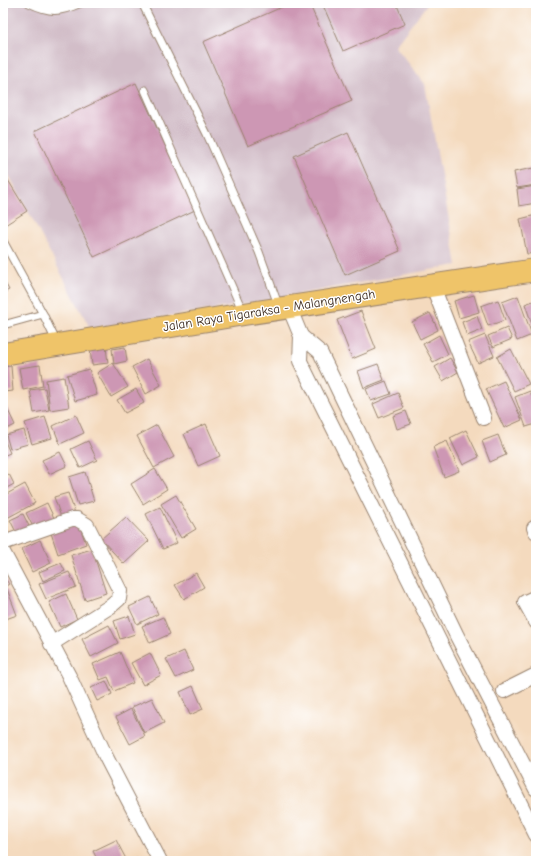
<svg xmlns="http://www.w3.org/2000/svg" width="539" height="864" viewBox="0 0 539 864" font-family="'Comic Neue',sans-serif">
	<rect width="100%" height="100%" fill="#fff"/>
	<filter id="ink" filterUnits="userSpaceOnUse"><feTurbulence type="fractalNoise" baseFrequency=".025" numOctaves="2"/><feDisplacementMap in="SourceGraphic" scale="8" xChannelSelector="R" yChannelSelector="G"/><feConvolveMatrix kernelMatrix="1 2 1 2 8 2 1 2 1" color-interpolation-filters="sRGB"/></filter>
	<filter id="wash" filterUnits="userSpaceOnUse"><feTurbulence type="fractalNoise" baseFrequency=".012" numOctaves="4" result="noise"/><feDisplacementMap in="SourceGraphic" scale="16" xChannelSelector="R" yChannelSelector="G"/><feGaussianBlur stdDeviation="0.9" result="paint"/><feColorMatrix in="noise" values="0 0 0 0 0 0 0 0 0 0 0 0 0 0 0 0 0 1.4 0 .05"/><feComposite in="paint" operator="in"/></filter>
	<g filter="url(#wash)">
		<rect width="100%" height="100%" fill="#f4dabe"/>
		<path fill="#d2bdc8" d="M3,3H428L395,46L425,84L457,265L228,307L90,328L3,164Z"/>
		<g id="blocks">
			<g fill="#cd97b4">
				<path d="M291,3H309L352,101L248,146L203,42Z"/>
				<path d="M322,3H396L405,24L343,51Z"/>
				<path d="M136,83L195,210L94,257L35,131Z"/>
				<path d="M348,132L400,251L345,275L294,156Z"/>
				<path d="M533,168L536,185L517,188L514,172Z"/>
				<path d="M3,172L27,211L5,225L3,223Z"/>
				<path d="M536,186V203L519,206L517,189Z"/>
				<path d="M536,215V253L527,254L520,219Z"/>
				<path d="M3,279L9,290L3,293Z"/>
				<path d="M474,295L479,312L459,318L454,301Z"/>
				<path d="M518,296L532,335L517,341L502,302Z"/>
				<path d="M498,300L505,320L488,326L481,306Z"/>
				<path d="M536,300V336L525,304Z"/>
				<path d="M361,311L376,349L352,359L337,320Z"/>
				<path d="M430,313L438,330L420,339L412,322Z"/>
				<path d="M477,316L482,330L467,336L462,322Z"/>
				<path d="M507,328L512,339L493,347L488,336Z"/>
				<path d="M439,335L448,354L433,362L423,344Z"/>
				<path d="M485,335L494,356L478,363L468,342Z"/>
				<path d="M106,347L108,363L92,365L90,349Z"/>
				<path d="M125,347L127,361L114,364L112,349Z"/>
				<path d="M511,349L529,384L514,391L497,357Z"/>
				<path d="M450,358L458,372L443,381L435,367Z"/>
				<path d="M147,359L161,385L146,394L132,367Z"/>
				<path d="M113,363L128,387L111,397L97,373Z"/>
				<path d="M378,364L384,380L364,388L358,371Z"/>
				<path d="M40,365L43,386L23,390L19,368Z"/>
				<path d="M11,366L13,391L3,392V367Z"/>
				<path d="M89,369L97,395L75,401L67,375Z"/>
				<path d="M64,377L69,407L50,410L46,380Z"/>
				<path d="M386,381L391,394L371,401L366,389Z"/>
				<path d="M504,381L522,420L504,428L486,389Z"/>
				<path d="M45,388L49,410L34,413L30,390Z"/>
				<path d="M136,389L144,403L125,413L117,400Z"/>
				<path d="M530,391L536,407V424L526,427L515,397Z"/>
				<path d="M398,393L404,408L379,418L373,404Z"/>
				<path d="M5,404L15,425L3,431V405Z"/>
				<path d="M406,411L411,424L397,429L393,416Z"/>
				<path d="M76,415L84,433L60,444L53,426Z"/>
				<path d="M45,417L52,438L32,444L25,423Z"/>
				<path d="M206,424L220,456L198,466L184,434Z"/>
				<path d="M157,425L174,457L154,468L137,436Z"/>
				<path d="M24,430L28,444L10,449L6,435Z"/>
				<path d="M466,430L479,457L463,465L450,438Z"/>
				<path d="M498,435L506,455L490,462L482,441Z"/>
				<path d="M3,437L10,453L3,456Z"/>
				<path d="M88,441L97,460L80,468L71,449Z"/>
				<path d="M447,441L459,471L444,477L433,447Z"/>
				<path d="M60,452L67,466L49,474L42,460Z"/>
				<path d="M155,469L167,489L143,504L131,484Z"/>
				<path d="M85,472L94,501L78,505L69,477Z"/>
				<path d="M9,474L14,484L3,490V478Z"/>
				<path d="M25,484L35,503L7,518L3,511V496Z"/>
				<path d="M68,493L75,513L61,517L54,497Z"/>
				<path d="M176,495L196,529L181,538L161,504Z"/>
				<path d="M47,503L54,518L33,527L26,513Z"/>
				<path d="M160,507L177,543L163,549L146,514Z"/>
				<path d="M23,514L29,526L16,532L10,520Z"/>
				<path d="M126,517L149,541L124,564L101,539Z"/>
				<path d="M79,524L86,544L58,554L51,533Z"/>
				<path d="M40,540L51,563L32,572L21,549Z"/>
				<path d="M92,549L106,593L85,600L71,555Z"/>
				<path d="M61,563L65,571L43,581L39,572Z"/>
				<path d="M69,572L76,587L46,599L39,584Z"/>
				<path d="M196,573L204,587L184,599L175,585Z"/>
				<path d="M3,576L9,584L3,588Z"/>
				<path d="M7,589L17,615L3,620V591Z"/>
				<path d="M66,594L77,619L60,627L49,602Z"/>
				<path d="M150,597L158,614L137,624L129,607Z"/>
				<path d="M129,616L135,634L120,639L114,621Z"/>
				<path d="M163,617L170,634L150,643L142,626Z"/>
				<path d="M109,625L118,643L91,657L82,639Z"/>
				<path d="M184,651L193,670L176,678L166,659Z"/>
				<path d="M120,652L133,683L114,691L108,677L100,680L93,664Z"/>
				<path d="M150,653L161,675L143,685L131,663Z"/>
				<path d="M106,681L112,694L97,701L91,688Z"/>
				<path d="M193,686L203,709L190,715L180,692Z"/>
				<path d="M152,698L164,723L144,733L132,707Z"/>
				<path d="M131,709L145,736L130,744L116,717Z"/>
				<path d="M116,840L126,859L121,861H98L93,851Z"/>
				<path d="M137,858L139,861H130Z"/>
			</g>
		</g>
	</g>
	<g filter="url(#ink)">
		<use href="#blocks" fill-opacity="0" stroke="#98826e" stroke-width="1"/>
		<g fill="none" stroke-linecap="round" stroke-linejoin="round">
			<g stroke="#98826e" stroke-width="9">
				<g id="lane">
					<path d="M29,3C50,13 59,13 81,3"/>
					<path d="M142,3L207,134L259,252L279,307"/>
					<path d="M145,90L243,312"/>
					<path d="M3,241L43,314"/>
					<path d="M3,325L43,314L57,343"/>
				</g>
			</g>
			<g stroke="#98826e" stroke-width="16">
				<g id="street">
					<path d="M432,284L484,418"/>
					<path d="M289,307L301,336"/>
					<path d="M536,527L534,528L536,532"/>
					<path d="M3,543L72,519H77L87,525L120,591L119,599L111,606L51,644"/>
					<path d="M3,552L69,676L106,757L160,861"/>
					<path d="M536,597L525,602L536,622"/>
					<path d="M504,691L536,675"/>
					<path d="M536,789L457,636L320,352L301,336L300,361L536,835"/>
				</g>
			</g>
			<g stroke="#98826e" stroke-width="24">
				<path id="primary" d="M3,354L244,314L536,270"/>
			</g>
			<use href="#lane" stroke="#fff" stroke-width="7"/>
			<use href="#street" stroke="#fff" stroke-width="14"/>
			<use href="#primary" stroke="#efc469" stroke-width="22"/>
		</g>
	</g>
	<g text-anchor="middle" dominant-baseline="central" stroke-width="3" stroke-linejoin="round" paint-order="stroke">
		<g font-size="13" fill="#3b2a1e" stroke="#fff">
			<text transform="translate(269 310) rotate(-9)">Jalan Raya Tigaraksa - Malangnengah</text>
		</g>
	</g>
	<rect width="539" height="864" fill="none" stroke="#fff" stroke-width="16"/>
</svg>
